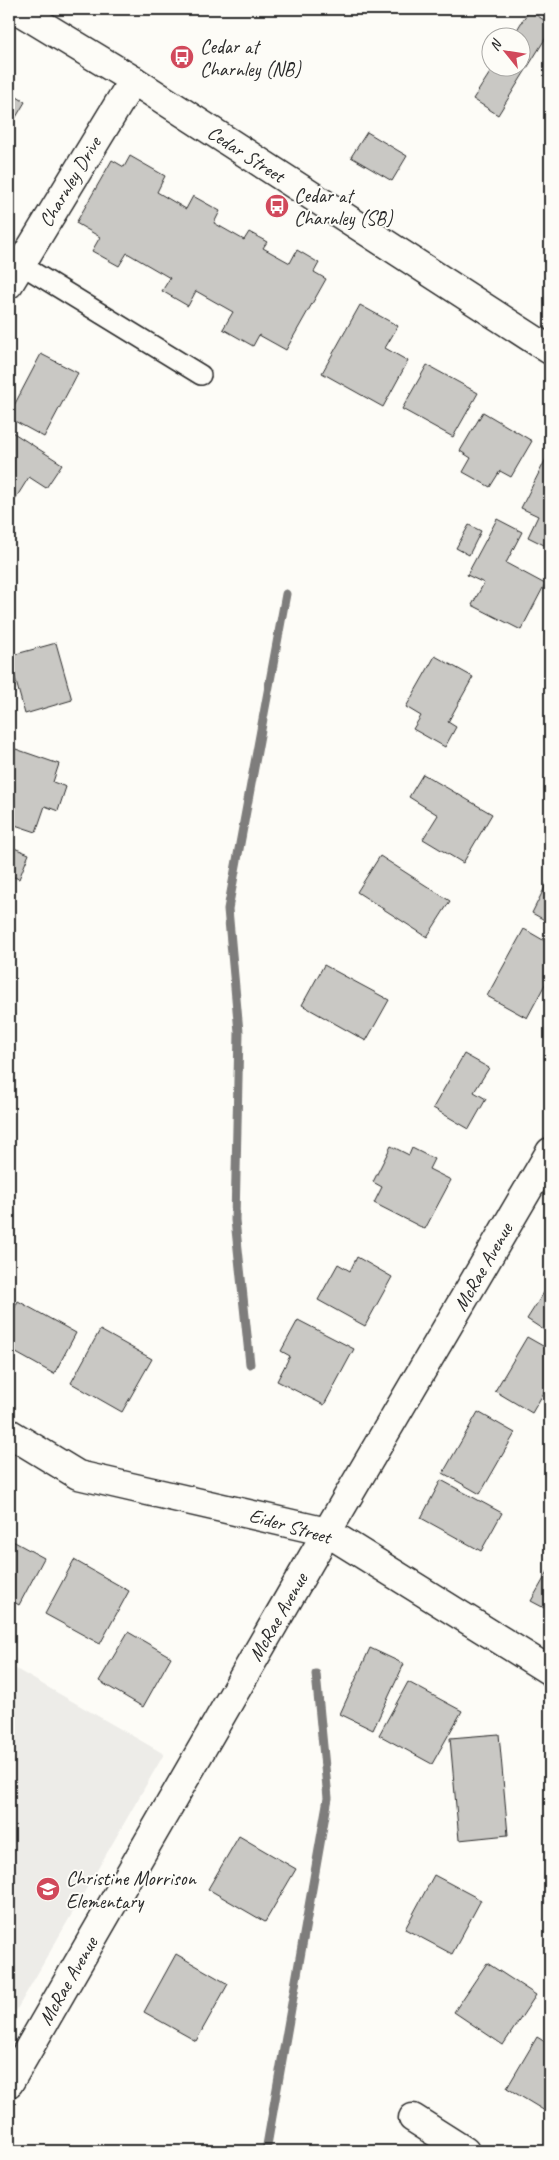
<svg xmlns="http://www.w3.org/2000/svg" width="559" height="2160" viewBox="0 0 559 2160" font-family="Caveat,sans-serif">
	<rect width="100%" height="100%" fill="#fdfcf7"/>
	<filter id="ink" filterUnits="userSpaceOnUse"><feTurbulence type="fractalNoise" baseFrequency=".02" numOctaves="2"/><feDisplacementMap in="SourceGraphic" scale="10" xChannelSelector="R" yChannelSelector="G"/><feConvolveMatrix kernelMatrix="1 2 1 2 8 2 1 2 1" color-interpolation-filters="sRGB"/></filter>
	<g filter="url(#ink)">
		<path fill="#edece8" d="M9,1665L164,1754L9,2023Z"/>
		<g fill="none" stroke-linecap="round" stroke-linejoin="round">
			<g stroke="#7e7d7b" stroke-width="9">
				<path d="M250,1364L235,1220L239,1032L228,909L286,594"/>
				<path d="M266,2151L328,1798L316,1674"/>
			</g>
		</g>
		<g fill="#c9c8c4" stroke="#2b2b2b">
			<path d="M529,10L550,24V31L498,115L473,99L493,68H522V38H512Z"/>
			<path d="M9,92L25,102L9,129Z"/>
			<path d="M367,132L407,156L392,181L351,157Z"/>
			<path d="M130,156L165,176L157,192L186,209L193,196L220,211L214,223L244,240L249,232L267,242L263,248L290,263L297,250L319,263L314,272L326,279L286,350L259,335L253,346L223,329L233,312L196,291L188,306L162,291L170,278L127,253L119,266L92,251L100,237L76,223L112,160L124,167Z"/>
			<path d="M360,305L398,326L385,348L408,361L383,407L322,373Z"/>
			<path d="M41,354L78,373L44,437L9,418V415Z"/>
			<path d="M427,365L478,393L453,437L402,409Z"/>
			<path d="M483,412L532,441L511,477L500,471L490,487L463,472L471,458L460,451Z"/>
			<path d="M9,430L62,464L46,488L29,477L9,509Z"/>
			<path d="M550,451V548L528,537L538,516L521,508Z"/>
			<path d="M497,519L522,532L506,563L545,584L521,630L472,605L484,583L467,575Z"/>
			<path d="M469,525L481,531L469,555L456,548Z"/>
			<path d="M56,643L72,700L25,714L9,656Z"/>
			<path d="M435,656L473,677L448,722L456,727L445,747L413,729L421,716L406,707Z"/>
			<path d="M10,747L59,764L53,782L66,787L58,811L45,806L36,832L9,823Z"/>
			<path d="M423,774L492,814L463,863L423,839L438,815L409,797Z"/>
			<path d="M9,846L29,854L19,879L9,875Z"/>
			<path d="M380,856L450,901L427,937L357,892Z"/>
			<path d="M550,877V923L532,913Z"/>
			<path d="M524,929L550,944V975L527,1018L487,996Z"/>
			<path d="M324,965L389,1000L366,1041L302,1005Z"/>
			<path d="M464,1054L489,1068L474,1092L486,1099L469,1129L433,1108Z"/>
			<path d="M391,1146L409,1155L412,1148L434,1159L429,1169L451,1180L425,1229L374,1203L382,1187L373,1182Z"/>
			<path d="M357,1257L392,1277L365,1326L318,1300L338,1264L350,1271Z"/>
			<path d="M550,1283V1334L527,1319Z"/>
			<path d="M18,1301L76,1333L54,1374L9,1349V1319Z"/>
			<path d="M298,1320L354,1349L324,1405L277,1381L290,1356L281,1351Z"/>
			<path d="M100,1330L152,1359L122,1412L71,1383Z"/>
			<path d="M527,1337L550,1350V1382L532,1413L495,1391Z"/>
			<path d="M478,1412L515,1433L480,1494L443,1473Z"/>
			<path d="M441,1480L502,1513L481,1551L421,1518Z"/>
			<path d="M9,1539L44,1558L19,1605L9,1599Z"/>
			<path d="M74,1560L129,1591L100,1644L45,1614Z"/>
			<path d="M550,1568V1611L531,1601Z"/>
			<path d="M128,1632L171,1657L143,1707L99,1681Z"/>
			<path d="M370,1648L404,1664L373,1730L340,1714Z"/>
			<path d="M408,1682L462,1711L432,1764L379,1735Z"/>
			<path d="M499,1734L508,1835L459,1840L450,1738Z"/>
			<path d="M239,1836L296,1869L265,1922L208,1889Z"/>
			<path d="M434,1875L481,1900L452,1954L405,1929Z"/>
			<path d="M176,1954L228,1984L196,2041L144,2012Z"/>
			<path d="M487,1963L536,1995L503,2045L454,2012Z"/>
			<path d="M537,2037L550,2045V2114L507,2088Z"/>
		</g>
		<g fill="none" stroke-linecap="round" stroke-linejoin="round">
			<g stroke="#2b2b2b" stroke-width="22">
				<path id="service" d="M20,264L201,375"/>
			</g>
			<g stroke="#2b2b2b" stroke-width="31">
				<g id="minor">
					<path d="M9,284L133,80"/>
					<path d="M9,1433L78,1475L327,1532L550,1671"/>
					<path d="M9,2083L327,1532L550,1152"/>
					<path d="M413,2118L465,2151"/>
				</g>
			</g>
			<g stroke="#2b2b2b" stroke-width="31">
				<path id="secondary" d="M16,9L133,80L550,350"/>
			</g>
			<use href="#service" stroke="#fdfcf7" stroke-width="19"/>
			<use href="#minor" stroke="#fdfcf7" stroke-width="28"/>
			<use href="#secondary" stroke="#fdfcf7" stroke-width="28"/>
		</g>
	</g>
	<defs>
		<g id="bus-disc" transform="scale(1.25)"><circle r="9.5" fill="#d1495b" stroke="#fdfcf7"/><path d="M-5-6H5V4H4V6H2V4H-2V6H-4V4H-5ZM-3.5-4V0h7V-4ZM-3.5 1.2v1.5H-2V1.2ZM2 1.2v1.5H3.5V1.2Z" fill="#fff"/></g>
		<g id="school-disc" transform="scale(1.25)"><circle r="9.5" fill="#d1495b" stroke="#fdfcf7"/><path d="M0-5L7-2L0 1L-7-2ZM-4 1L0 2.5L4 1V4Q0 6-4 4Z" fill="#fff"/></g>
	</defs>
	<g fill-rule="evenodd">
		<use href="#bus-disc" x="182" y="57"/>
		<use href="#bus-disc" x="277" y="206"/>
		<use href="#school-disc" x="48" y="1889"/>
	</g>
	<g text-anchor="middle" dominant-baseline="central" stroke-width="4" stroke-linejoin="round" paint-order="stroke">
		<g font-size="20" fill="#2b2b2b" stroke="#fdfcf7" text-anchor="start">
			<text x="200" y="46">Cedar at<tspan x="200" dy="23">Charnley (NB)</tspan></text>
			<text x="294" y="195">Cedar at<tspan x="294" dy="23">Charnley (SB)</tspan></text>
			<text x="66" y="1878">Christine Morrison<tspan x="66" dy="23">Elementary</tspan></text>
		</g>
		<g font-size="20" fill="#2b2b2b" stroke="#fdfcf7">
			<text transform="translate(246 154) rotate(33)">Cedar Street</text>
			<text transform="translate(70 182) rotate(-59)">Charnley Drive</text>
			<text transform="translate(483 1267) rotate(-60)">McRae Avenue</text>
			<text transform="translate(290 1526) rotate(16)">Eider Street</text>
			<text transform="translate(278 1617) rotate(-60)">McRae Avenue</text>
			<text transform="translate(68 1981) rotate(-60)">McRae Avenue</text>
		</g>
	</g>
	<rect width="559" height="2160" fill="none" stroke="#fdfcf7" stroke-width="30"/>
	<rect x="15" y="15" width="529" height="2130" fill="none" stroke="#2b2b2b" stroke-width="2" filter="url(#ink)"/>
	<g transform="translate(506 52) rotate(300)"><circle r="24" fill="#fdfcf7" stroke="#a9a8a5"/>
	<path d="M0-4L9 19L0 12L-9 19Z" fill="#d1495b"/>
	<text y="-8" font-size="14" font-weight="bold" text-anchor="middle" fill="#2b2b2b">N</text>
	</g>
</svg>
